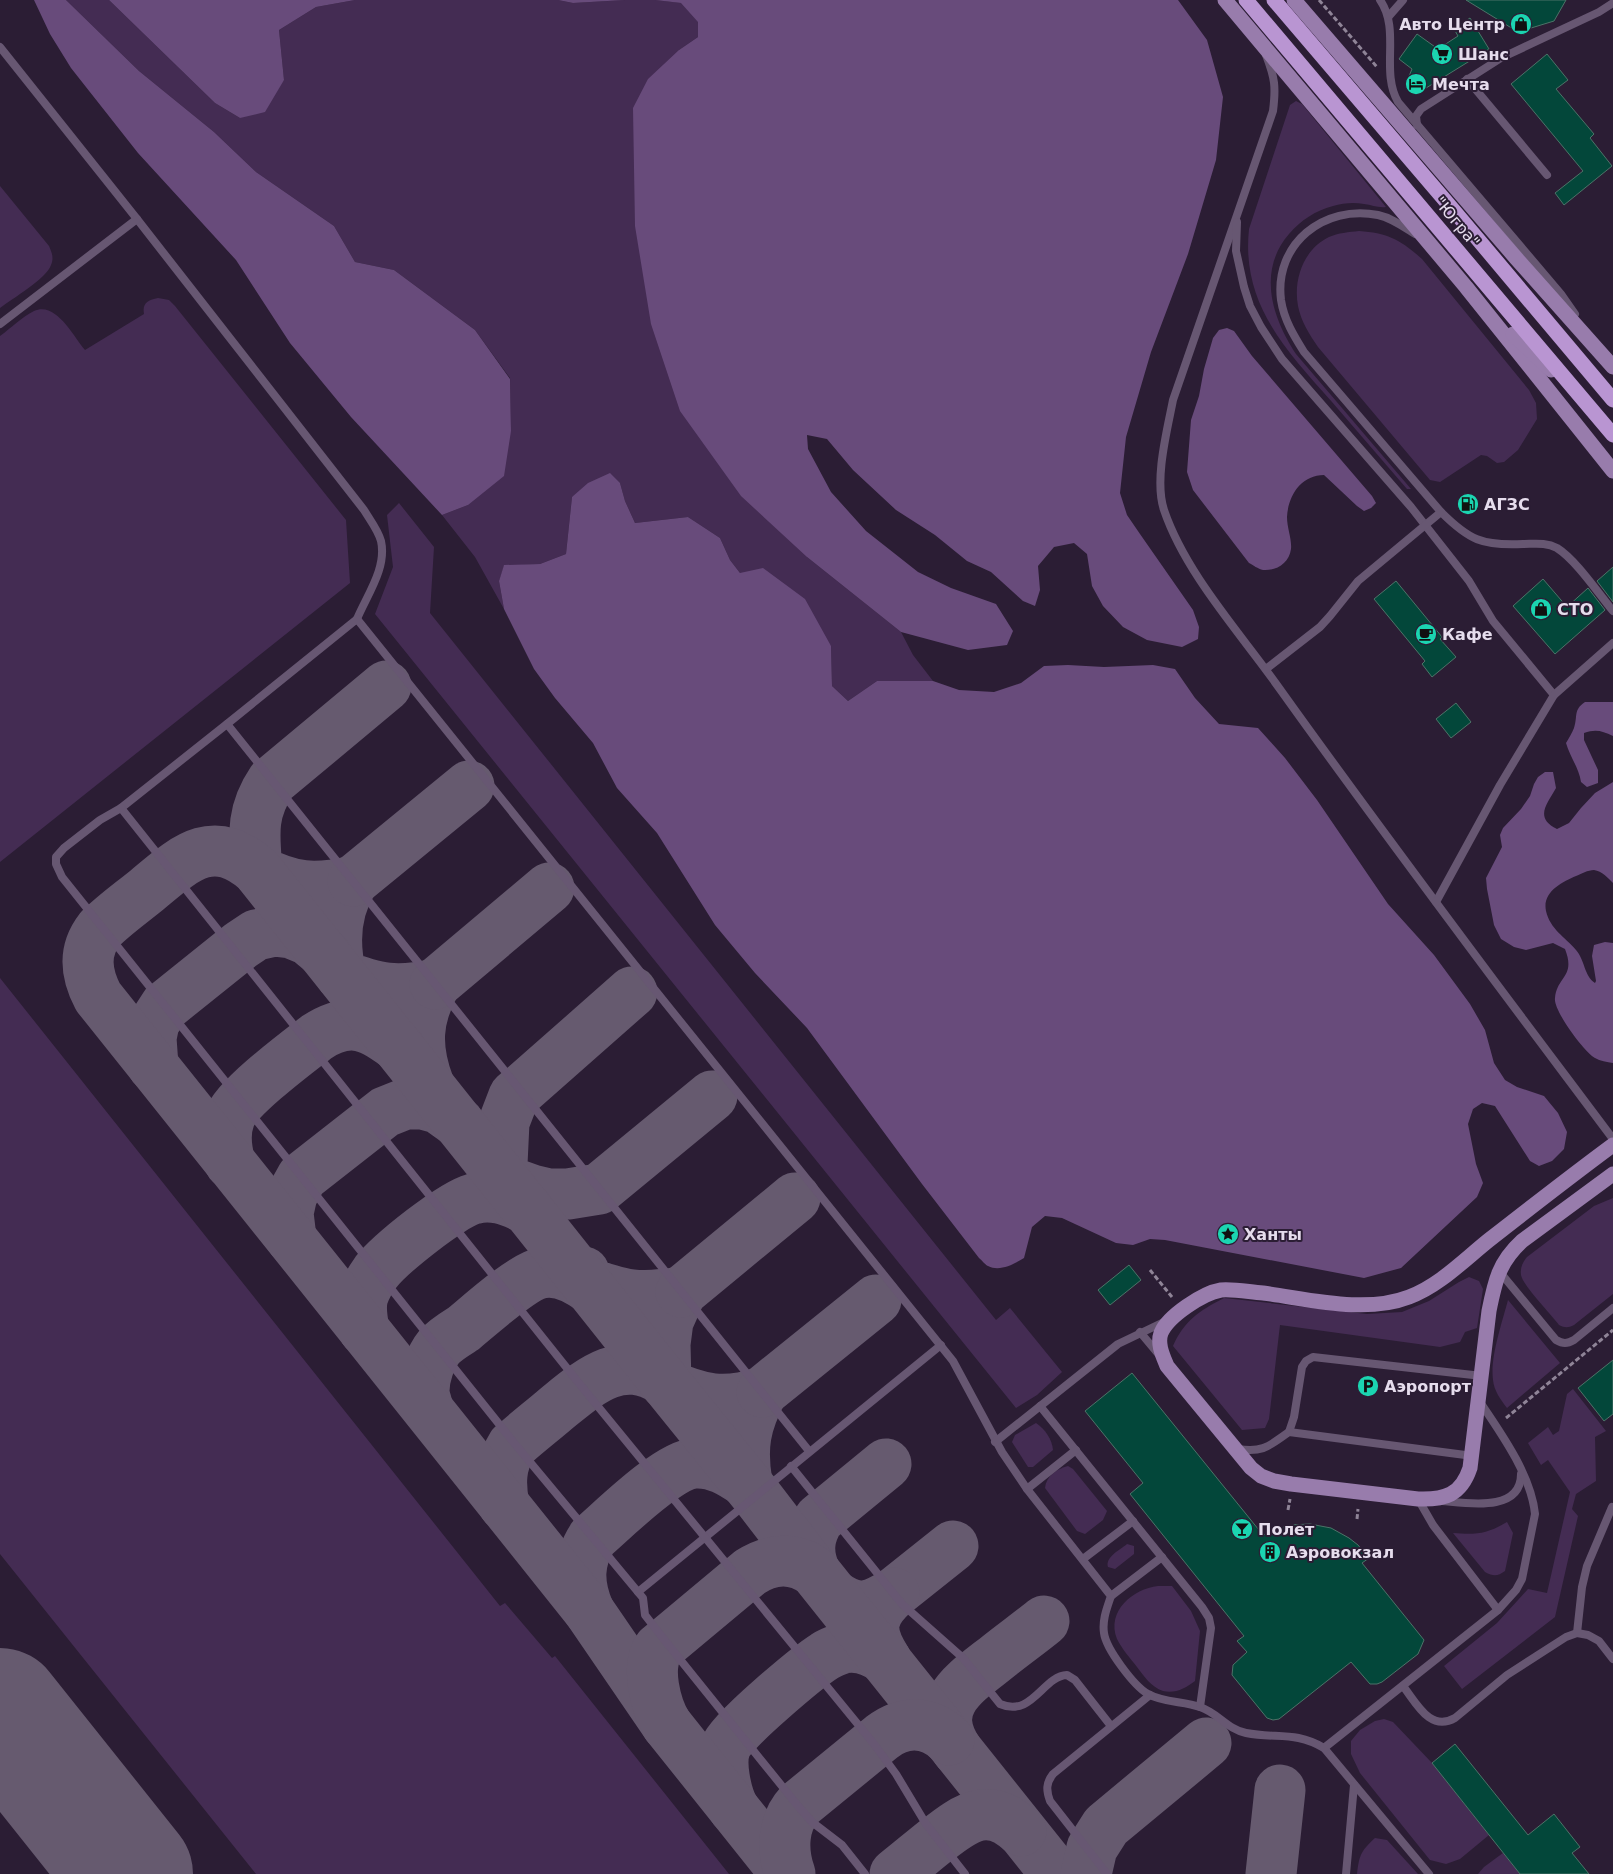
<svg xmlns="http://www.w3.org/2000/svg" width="1613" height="1874" viewBox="0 0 1613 1874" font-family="'DejaVu Sans',sans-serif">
	<rect width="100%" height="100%" fill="#2b1d34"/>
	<g fill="#442c53">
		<path d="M66,0H109L215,103L240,118L284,80L279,30L316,7L355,0H558L573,3L625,0H655L682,3L698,21V37L679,50L807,557L901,632L913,655L933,681H877L848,701L832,686L831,646L740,573L730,560L720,538L688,517L635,523L625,501L620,483L572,497L566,554L540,564L504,566L499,581L504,609L475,557L442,515L468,505L511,431L510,378L475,330L394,270L355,262L334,226L256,172L214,132L139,71Z"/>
		<path d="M1296,101L1302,104L1386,207C1378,208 1372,205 1364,204C1354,202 1343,203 1333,206C1315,211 1301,220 1289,234C1257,271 1272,318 1296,354L1411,489H1407C1382,460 1357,431 1332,402C1286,350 1241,304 1249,229L1290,105Z"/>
		<path d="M0,186L49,246C52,253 54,258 51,265C47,278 12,299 0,308Z"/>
		<path d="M1359,231C1388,233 1401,240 1422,259L1529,390L1536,403L1537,419L1518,450L1504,462L1497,463L1487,456L1481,455L1440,482L1430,480L1318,347C1309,334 1301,321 1298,306C1293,279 1304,249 1329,237C1338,233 1349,232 1359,231Z"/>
		<path d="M158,298L169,300L175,306L346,520L350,583L0,862V336C11,328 22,317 34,311C56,301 73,336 85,350L144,314C142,303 148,300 158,298Z"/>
		<path d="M399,503L434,547L430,613L996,1320L1010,1308L1062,1372L1037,1395L1016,1408L375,614L393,567L387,515Z"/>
		<path d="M0,978L500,1606L505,1603L552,1658L555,1656L729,1874H256L0,1554Z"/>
		<path d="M1613,1198V1294L1574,1325C1568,1328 1565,1328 1559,1325C1551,1314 1523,1286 1521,1275C1520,1267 1523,1262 1527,1257L1594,1206Z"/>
		<path d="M1469,1277L1479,1281L1483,1289L1477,1328L1465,1332L1460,1342L1440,1347L1280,1325L1269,1419L1265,1428L1242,1430L1173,1346C1184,1321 1199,1311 1224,1298L1367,1314L1402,1312L1429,1301L1459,1282Z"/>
		<path d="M1508,1300L1560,1363L1507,1408C1501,1400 1494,1391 1493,1380C1490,1357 1502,1323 1508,1300Z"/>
		<path d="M1573,1389L1606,1431L1595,1437L1596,1481L1576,1494L1572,1509L1578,1516L1555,1617L1462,1689L1444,1666L1497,1623L1528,1589L1547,1593L1570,1492L1548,1460L1541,1465L1528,1443L1548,1427L1553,1435L1559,1431L1567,1394Z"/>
		<path d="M1036,1423C1045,1429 1052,1439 1053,1450L1033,1467H1028L1012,1442L1015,1435Z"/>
		<path d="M1068,1466L1073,1469L1107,1511L1103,1520L1085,1534L1077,1531L1045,1488C1046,1476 1057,1469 1068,1466Z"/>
		<path d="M1507,1522L1513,1533L1505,1571C1498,1576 1494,1577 1485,1572L1453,1533C1476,1535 1487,1534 1507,1522Z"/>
		<path d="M1127,1544L1134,1546V1554L1115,1569L1108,1567C1105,1557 1120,1550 1127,1544Z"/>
		<path d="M1158,1586H1172L1191,1611L1200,1631L1195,1681C1186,1688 1175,1694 1163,1691C1151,1687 1144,1676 1137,1667C1130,1658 1122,1649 1117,1639C1106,1611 1133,1589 1158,1586Z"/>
		<path d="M1384,1719L1393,1722L1432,1763L1489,1835L1460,1859L1446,1864L1430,1860L1360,1773L1351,1754V1741L1360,1730L1375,1721Z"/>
		<path d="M1375,1838L1387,1840L1418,1874H1357C1359,1855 1361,1851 1375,1838Z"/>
		<path d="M1503,1853L1520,1874H1478L1484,1867Z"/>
	</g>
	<g fill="#684b7b">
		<path d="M34,0H66L139,71L214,132L256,172L334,226L355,262L394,270L475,330L510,379L511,431L504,476L468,505L442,515L351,417L290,343L236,260L138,153L71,68L50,34Z"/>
		<path d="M109,0H355L316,7L279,30L284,80L265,112L240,118L215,103Z"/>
		<path d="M558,0H625L573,3Z"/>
		<path d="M655,0H1178L1207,40L1223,97L1216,160L1188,254L1151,352L1126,437L1120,493L1127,515L1140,534L1193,610L1199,627L1198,639L1182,647L1147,640L1123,627L1103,606L1092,586L1087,554L1074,543L1054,547L1038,566L1040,590L1035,606L1023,601L991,572L967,561L935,535L896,510L853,470L827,439L807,435L808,449L831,492L866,531L918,572L951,588L996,604L1013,631L1007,645L968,650L901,632L807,557L741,496L680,411L651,324L635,226L633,108L648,79L679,50L698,37V22L681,3Z"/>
		<path d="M1227,328L1234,331L1252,356L1372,496L1376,503L1371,508L1364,511L1357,506L1324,475C1301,475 1288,496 1287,517C1287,528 1292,539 1291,549C1289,563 1277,571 1263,570C1258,569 1253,565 1249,563L1193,490L1187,472L1191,420L1199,396L1204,369L1213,338L1219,330Z"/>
		<path d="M610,473L620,483L625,501L635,523L688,517L720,538L730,560L740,573L763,568L805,599L831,646L832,686L848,701L877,681H933L959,690L994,692L1021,683L1044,666L1068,665L1104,667L1153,665L1175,669L1195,698L1219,724L1258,728L1285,758L1317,800L1388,904L1434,955L1470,1004L1485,1030L1494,1063L1505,1080L1517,1087L1544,1096L1558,1113L1567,1132L1564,1149L1552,1161L1539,1166L1530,1161L1495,1106L1482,1103L1473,1109L1468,1124L1476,1164L1483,1183L1477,1197L1401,1268L1364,1278L1165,1240L1150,1239L1133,1245L1116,1243L1062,1218L1045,1216L1032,1227L1024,1258C1014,1264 1000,1272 988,1266C985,1265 982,1260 979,1258L922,1184L807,1028L755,973L715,925L657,833L617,788L593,743L555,698L534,669L504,609L499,581L504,565L540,564L566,554L572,497L588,483Z"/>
		<path d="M1585,702H1613V736C1602,731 1596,729 1584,733V740L1598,770V783L1587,787L1581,782C1579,768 1570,757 1566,743C1569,738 1572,733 1574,728C1578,716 1573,710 1585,702Z"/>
		<path d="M1545,772H1553L1556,788C1547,804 1534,818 1557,829L1569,823L1581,808L1595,793L1613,782V883C1608,878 1602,871 1594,870C1588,870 1581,874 1576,876C1562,882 1542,892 1546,911C1550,929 1565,937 1576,950C1585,960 1584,976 1595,983L1596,981L1592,956L1594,945L1605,942L1613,943V1063C1607,1062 1600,1061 1595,1058C1584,1052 1553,1010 1555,998C1557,976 1576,977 1565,949L1553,943L1526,950L1514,947L1501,939L1494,925L1487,889L1486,878L1502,847L1500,835L1503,828L1521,809L1530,796L1534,784L1538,777Z"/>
	</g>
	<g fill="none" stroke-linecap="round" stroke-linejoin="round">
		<g stroke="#665a6f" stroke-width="51">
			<path d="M386,686L272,781C251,812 254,834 257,870C293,888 314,890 353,881C335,910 333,942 341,975C378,989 396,993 435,984C416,1019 415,1048 429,1085"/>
			<path d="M353,881L469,786"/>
			<path d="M435,984L549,888"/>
			<path d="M632,992L514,1096L504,1122L502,1164L504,1180L532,1190L549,1194H568L599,1189L712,1096"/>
			<path d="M153,1066L151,1038L154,1023L165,1006L241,945L256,935L274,931L291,933L308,940L326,955"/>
			<path d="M230,1163C226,1148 224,1132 230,1117C236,1098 299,1051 317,1037C351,1015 371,1026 400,1048"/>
			<path d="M291,1238L288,1213L292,1195L302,1177L385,1112L405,1104H423L438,1108L459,1123"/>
			<path d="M584,1272V1281C623,1296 639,1299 681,1292L668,1321L665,1344L666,1384C701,1400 725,1405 762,1392C745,1424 741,1447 747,1483"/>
			<path d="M681,1292L795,1198"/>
			<path d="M364,1330C362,1319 360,1306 363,1296C366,1287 371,1279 376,1272C390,1254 451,1205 473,1199C493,1193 510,1201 528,1209"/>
			<path d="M762,1392L876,1300"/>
			<path d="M428,1409C427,1403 424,1397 424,1391C424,1377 430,1358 439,1347C445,1340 455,1334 463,1329C480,1315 522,1277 541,1273C559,1269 577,1279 591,1289"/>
			<path d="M504,1505C500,1484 500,1465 512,1446C526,1433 542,1421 557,1408C589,1382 621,1353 663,1380"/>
			<path d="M815,1572C807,1553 808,1537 819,1519L886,1464"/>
			<path d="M894,1593L953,1546"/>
			<path d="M835,1596C858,1612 871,1607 894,1593C868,1617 869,1632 886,1660"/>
			<path d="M589,1611C578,1585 577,1561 593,1537C615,1518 667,1466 695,1463C715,1462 731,1472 747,1483"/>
			<path d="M667,1725L589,1611L98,997C86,974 83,951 100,929C114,915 131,903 147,890C184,859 212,831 257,870L672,1391L756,1495L815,1572"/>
			<path d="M957,1750C929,1706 963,1684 995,1659C1011,1646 1028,1634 1044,1621"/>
			<path d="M734,1809C726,1794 719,1762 726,1746C731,1731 809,1666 825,1656C831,1652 837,1650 843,1648C859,1645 873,1650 886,1660"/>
			<path d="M786,1874L667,1725C656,1707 645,1666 659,1648L750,1572C772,1558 794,1557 815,1572L1056,1874"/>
			<path d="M790,1874C782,1851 782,1823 800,1804L882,1737C904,1720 929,1721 949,1740"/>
			<path d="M895,1874C909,1863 923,1851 937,1840C966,1817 989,1801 1021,1831"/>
			<path d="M1086,1874L1092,1848L1106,1826L1206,1743"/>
			<path d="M1271,1874L1280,1790"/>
		</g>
		<path stroke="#665a6f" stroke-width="126" d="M0,1711L130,1874"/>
	</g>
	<g fill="#03473a" stroke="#4d7368">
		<path d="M1466,0H1566L1554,21L1518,32Z"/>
		<path d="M1470,18L1489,49L1418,93L1407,81L1412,69L1399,59L1417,34L1438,49L1458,36L1454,29Z"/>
		<path d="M1547,54L1568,80L1556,89L1594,134L1590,138L1612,166L1564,205L1555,193L1583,171L1511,84Z"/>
		<path d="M1613,567V602L1597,581Z"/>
		<path d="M1543,579L1567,607L1588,588L1605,610L1555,654L1513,606Z"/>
		<path d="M1396,581L1442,637L1440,639L1456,657L1432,677L1422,664L1425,661L1374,599Z"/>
		<path d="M1456,703L1471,722L1451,738L1436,719Z"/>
		<path d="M1129,1265L1141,1280L1110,1305L1098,1290Z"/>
		<path d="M1613,1360V1414L1604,1421L1578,1388Z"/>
		<path d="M1132,1373L1263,1535L1289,1525L1310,1524L1331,1528L1349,1538L1358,1545L1369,1558L1362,1563L1424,1640L1418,1654L1382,1682L1377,1684H1370L1351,1662L1279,1719L1273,1720L1267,1718L1232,1675L1233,1665L1247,1652L1237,1641L1244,1636L1130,1494L1143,1483L1085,1411Z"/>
		<path d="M1455,1744L1528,1835L1554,1814L1580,1847L1572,1853L1589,1874H1520L1432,1763Z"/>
	</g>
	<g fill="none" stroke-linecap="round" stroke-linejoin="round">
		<g stroke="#8f8497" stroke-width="3" stroke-dasharray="5 2.5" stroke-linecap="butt">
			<path d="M1319,0L1377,67"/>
			<path d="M1150,1270L1172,1297"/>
			<path d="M1506,1418L1613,1330"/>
			<path d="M1288,1510L1290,1499"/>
			<path d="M1357,1519L1358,1509"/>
		</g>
		<g stroke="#675772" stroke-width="8">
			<path d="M1380,0C1401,30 1380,71 1398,102L1561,294L1575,314"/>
			<path d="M1389,16L1403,0"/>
			<path d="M0,47L137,219L364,510C370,520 378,530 381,541C387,568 367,595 357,619"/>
			<path d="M1266,55C1275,78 1276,87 1273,111L1173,400C1167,431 1154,480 1164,510C1186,575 1243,636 1282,692C1390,843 1502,991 1613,1139"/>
			<path d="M1467,79L1547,175"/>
			<path d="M1417,125L1416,116L1421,109L1501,58L1599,12L1613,3"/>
			<path d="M1237,222L1236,251L1244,287L1250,306L1261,327L1282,359L1411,507L1469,581L1493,621L1554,695"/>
			<path d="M1415,234C1404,227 1392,218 1378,215C1324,204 1274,244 1281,300C1284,320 1294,336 1304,352L1441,512C1469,540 1482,546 1523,544C1534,544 1546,542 1557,548C1576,560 1598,593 1613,611"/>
			<path d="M0,324L137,219"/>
			<path d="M1266,669L1320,627L1330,616L1358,581L1441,512"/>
			<path d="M227,724L809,1451"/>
			<path d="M121,808L227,724L357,619L953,1361L1002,1452L1027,1489L1111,1596C1107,1608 1102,1620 1104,1633C1106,1649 1134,1686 1148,1694C1164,1703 1184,1701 1200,1707C1218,1713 1227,1729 1246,1733C1277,1739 1295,1731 1324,1748L1429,1874"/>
			<path d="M1436,902L1500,785L1554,695L1613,643"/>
			<path d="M1499,1271L1556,1340C1563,1344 1567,1344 1574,1340L1613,1308"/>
			<path d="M1140,1332L1160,1356"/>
			<path d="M1040,1406L1202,1607L1209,1618L1211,1628L1200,1707"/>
			<path d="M1289,1432L1294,1417L1302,1367L1306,1361L1313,1357L1482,1376"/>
			<path d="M995,1442L1118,1344L1166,1321"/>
			<path d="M1238,1449C1263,1453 1269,1446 1289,1432L1473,1456"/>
			<path d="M791,1466L902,1604L963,1658L1000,1704C1032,1718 1043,1676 1067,1675L1075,1680L1111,1726"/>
			<path d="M1027,1489L1076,1450"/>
			<path d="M1418,1499L1433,1525L1498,1610"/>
			<path d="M1442,1501C1467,1503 1521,1513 1521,1474"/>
			<path d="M1083,1559L1133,1521"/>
			<path d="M638,1592L941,1345"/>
			<path d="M1111,1596L1162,1557"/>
			<path d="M1577,1633L1582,1587L1587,1566L1612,1507"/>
			<path d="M1403,1686C1417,1704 1430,1732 1455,1718L1507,1675L1566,1637L1577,1633L1588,1635L1599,1641L1613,1659"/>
			<path d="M1324,1748L1498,1610L1516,1590L1522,1579L1535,1514C1531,1475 1501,1433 1480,1402"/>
			<path d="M865,1874L842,1845L812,1822L798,1806L666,1642L645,1615L643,1598L638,1592L515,1444L62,877L56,864V857L64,848L100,820L121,808L582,1387L874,1744L896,1774L926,1824L965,1874"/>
			<path d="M1107,1874L1050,1801C1046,1790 1046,1783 1053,1774L1150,1695"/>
			<path d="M1346,1874L1354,1785"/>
		</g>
		<g stroke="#987cac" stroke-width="15">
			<path d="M1225,0L1466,287L1613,471"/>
			<path d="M1294,0L1516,258L1613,367"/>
			<path d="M1513,334L1551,370"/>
			<path d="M1613,1145C1571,1176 1530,1208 1489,1240C1464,1260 1439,1286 1409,1297C1365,1314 1309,1299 1263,1293C1249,1292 1235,1289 1221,1290C1203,1293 1168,1316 1161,1333C1157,1344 1163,1356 1167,1366L1251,1468L1261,1476L1274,1481L1291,1484L1418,1499C1445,1500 1461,1495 1470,1468L1489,1311C1495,1281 1499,1262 1522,1241L1613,1174"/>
		</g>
		<g stroke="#b995d2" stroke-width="15">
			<path d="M1246,0L1613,435"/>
			<path d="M1274,0L1455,212L1613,400"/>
		</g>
	</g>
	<defs>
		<g id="shop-disc" transform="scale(1.125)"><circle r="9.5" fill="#1bd5b1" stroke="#2b1d34"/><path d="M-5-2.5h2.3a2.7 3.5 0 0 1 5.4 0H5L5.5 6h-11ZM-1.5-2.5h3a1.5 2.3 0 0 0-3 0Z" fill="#111"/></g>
		<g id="supermarket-disc" transform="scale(1.125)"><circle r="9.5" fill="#1bd5b1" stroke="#2b1d34"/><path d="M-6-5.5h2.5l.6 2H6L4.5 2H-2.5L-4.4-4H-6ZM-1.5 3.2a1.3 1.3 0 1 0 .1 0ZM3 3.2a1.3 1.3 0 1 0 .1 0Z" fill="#111"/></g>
		<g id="hotel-disc" transform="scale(1.125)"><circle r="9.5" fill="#1bd5b1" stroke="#2b1d34"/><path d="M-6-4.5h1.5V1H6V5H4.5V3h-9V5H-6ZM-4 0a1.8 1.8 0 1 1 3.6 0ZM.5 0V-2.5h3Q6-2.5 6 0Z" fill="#111"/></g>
		<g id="fuel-disc" transform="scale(1.125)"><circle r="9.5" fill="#1bd5b1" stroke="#2b1d34"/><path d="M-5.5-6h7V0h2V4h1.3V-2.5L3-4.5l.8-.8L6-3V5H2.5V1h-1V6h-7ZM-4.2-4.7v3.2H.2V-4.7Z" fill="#111"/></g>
		<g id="cafe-disc" transform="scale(1.125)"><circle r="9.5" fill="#1bd5b1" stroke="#2b1d34"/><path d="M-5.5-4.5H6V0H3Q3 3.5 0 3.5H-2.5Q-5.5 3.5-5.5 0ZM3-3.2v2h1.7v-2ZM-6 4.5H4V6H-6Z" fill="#111"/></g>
		<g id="sight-disc" transform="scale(1.125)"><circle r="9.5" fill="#1bd5b1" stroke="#2b1d34"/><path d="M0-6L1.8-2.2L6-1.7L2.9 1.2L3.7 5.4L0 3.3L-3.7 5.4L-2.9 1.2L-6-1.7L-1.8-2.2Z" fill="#111"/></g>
		<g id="parking-disc" transform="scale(1.125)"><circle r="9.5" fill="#1bd5b1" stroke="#2b1d34"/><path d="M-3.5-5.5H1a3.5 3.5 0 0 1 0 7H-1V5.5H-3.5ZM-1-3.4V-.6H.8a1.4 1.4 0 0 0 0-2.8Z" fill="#111"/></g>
		<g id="bar-disc" transform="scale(1.125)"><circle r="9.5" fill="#1bd5b1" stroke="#2b1d34"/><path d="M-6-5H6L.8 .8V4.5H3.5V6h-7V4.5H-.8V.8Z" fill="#111"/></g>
		<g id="building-disc" transform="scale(1.125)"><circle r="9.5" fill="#1bd5b1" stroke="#2b1d34"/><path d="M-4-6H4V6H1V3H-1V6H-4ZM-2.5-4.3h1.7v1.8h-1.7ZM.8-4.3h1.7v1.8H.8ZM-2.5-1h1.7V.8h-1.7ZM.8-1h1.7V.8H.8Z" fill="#111"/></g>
	</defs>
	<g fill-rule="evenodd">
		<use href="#shop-disc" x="1521" y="24"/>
		<use href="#supermarket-disc" x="1442" y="54"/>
		<use href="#hotel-disc" x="1416" y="84"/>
		<use href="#fuel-disc" x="1468" y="504"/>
		<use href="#shop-disc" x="1541" y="609"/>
		<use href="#cafe-disc" x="1426" y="634"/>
		<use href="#sight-disc" x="1228" y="1234"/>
		<use href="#parking-disc" x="1368" y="1386"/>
		<use href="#bar-disc" x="1242" y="1529"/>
		<use href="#building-disc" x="1270" y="1552"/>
	</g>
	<g text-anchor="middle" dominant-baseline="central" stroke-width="4" stroke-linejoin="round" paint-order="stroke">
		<g font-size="16" font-weight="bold" fill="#e6dded" stroke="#2b1d34" text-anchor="start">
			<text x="1505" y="24" text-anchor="end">Авто Центр</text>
			<text x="1458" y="54">Шанс</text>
			<text x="1432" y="84">Мечта</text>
			<text x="1484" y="504">АГЗС</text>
			<text x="1557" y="609">СТО</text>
			<text x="1442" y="634">Кафе</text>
			<text x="1244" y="1234">Ханты</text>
			<text x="1384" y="1386">Аэропорт</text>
			<text x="1258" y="1529">Полет</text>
			<text x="1286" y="1552">Аэровокзал</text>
		</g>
		<g font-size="16" fill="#e6dded" stroke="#2b1d34">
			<text transform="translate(1457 222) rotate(50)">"Югра"</text>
		</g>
	</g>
</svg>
